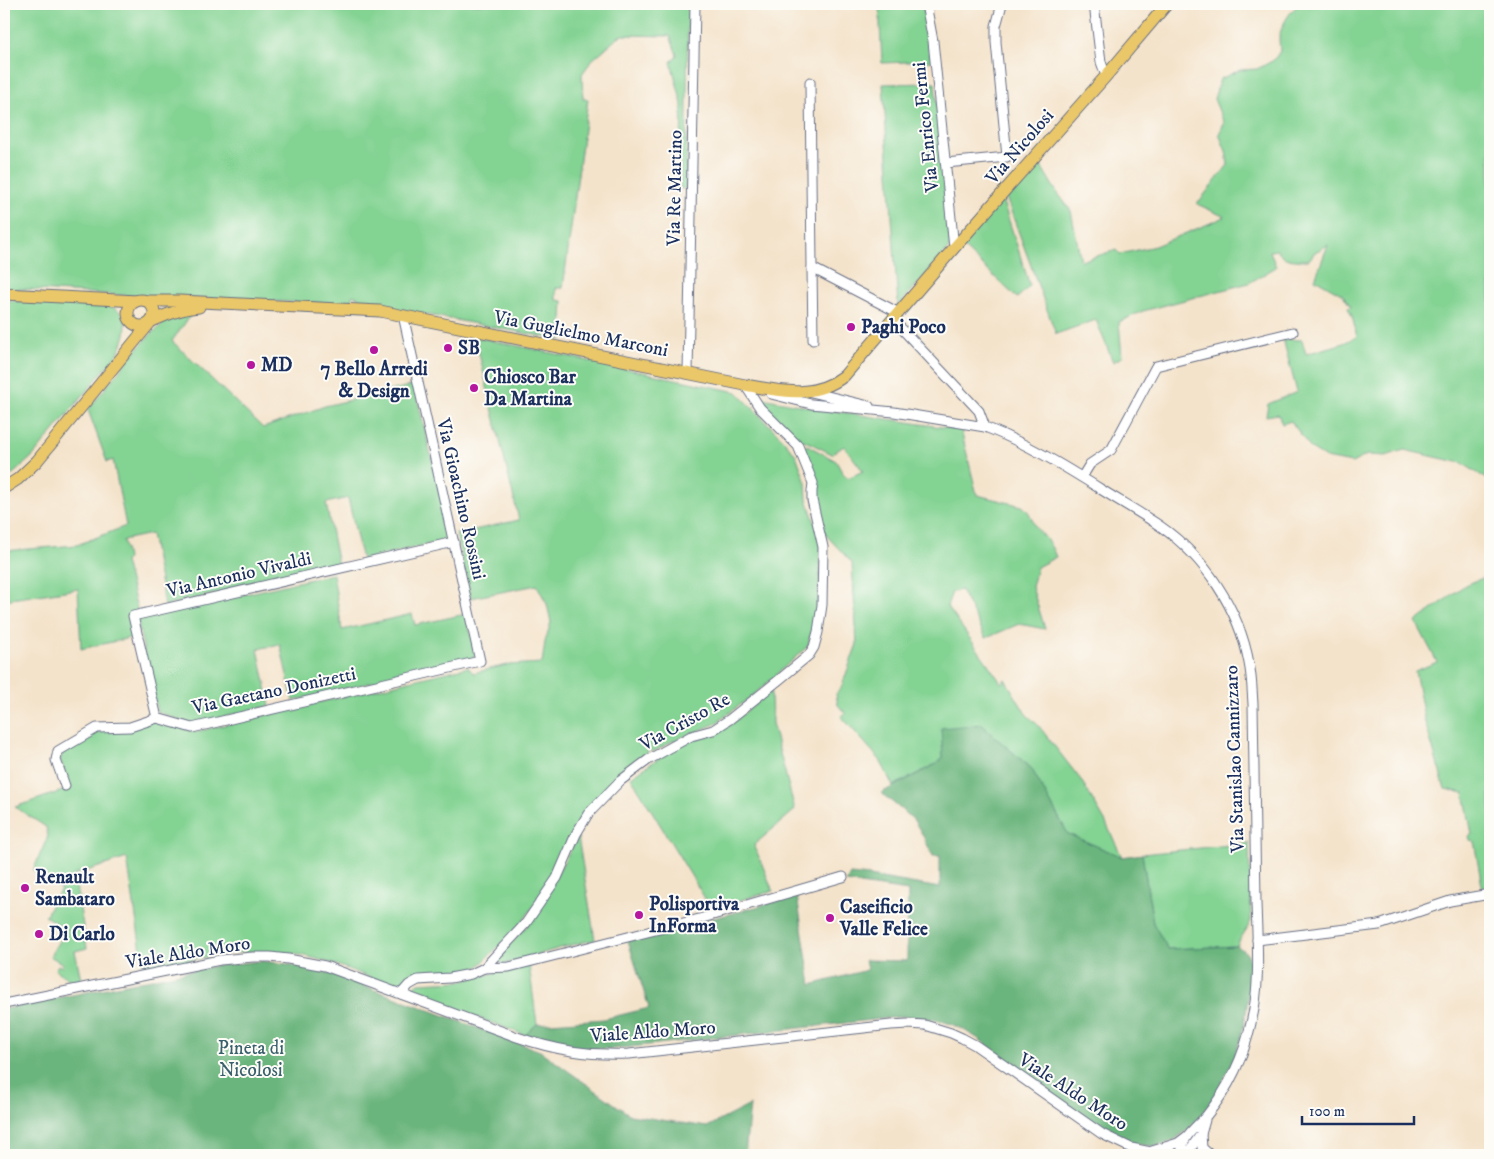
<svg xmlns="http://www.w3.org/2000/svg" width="1494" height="1159" viewBox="0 0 1494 1159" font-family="'IM FELL DW Pica',serif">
	<rect width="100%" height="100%" fill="#fdfcf7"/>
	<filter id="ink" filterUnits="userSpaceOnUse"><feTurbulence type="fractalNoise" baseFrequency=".02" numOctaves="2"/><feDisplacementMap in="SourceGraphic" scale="10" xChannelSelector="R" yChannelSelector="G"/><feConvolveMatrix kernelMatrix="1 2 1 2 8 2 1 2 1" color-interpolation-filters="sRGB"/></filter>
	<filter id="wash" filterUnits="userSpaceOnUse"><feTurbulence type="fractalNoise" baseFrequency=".0096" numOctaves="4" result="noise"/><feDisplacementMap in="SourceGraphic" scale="20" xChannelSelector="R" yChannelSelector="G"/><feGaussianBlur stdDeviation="1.12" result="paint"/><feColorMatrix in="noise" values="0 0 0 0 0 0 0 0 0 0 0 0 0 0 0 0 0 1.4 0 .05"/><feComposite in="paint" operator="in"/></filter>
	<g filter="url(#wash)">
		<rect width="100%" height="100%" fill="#f4e3cb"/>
		<g fill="#83d393" stroke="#4f8178">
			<path d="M4,4H688L686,188L680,189L682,104L671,62L677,55L670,36L621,35L592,60L582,74L583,99H588L563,288H556V300L563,301L561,340L387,307L367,305L361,299L353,295L351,301V304L154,297L4,288Z"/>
			<path d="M879,4H923L931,61L882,63Z"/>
			<path d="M1300,4H1490V481L1462,463L1404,450L1386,456L1367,455L1352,463L1326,458L1311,449L1291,421L1282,424L1278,414L1266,416L1268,404L1297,392L1283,339L1302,340L1306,354L1341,344L1357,337L1352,316L1348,308L1351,307L1343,295L1315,279L1328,245L1315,252L1309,260C1298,260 1283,262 1277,250L1270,251L1276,267L1249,283L1143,311L1119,322L1122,357L1113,362L1096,320L1056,334L1005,195L1037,159L1054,188L1071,211L1081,261L1116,250L1120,254L1155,246L1225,217L1197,204L1228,165L1226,151L1219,134L1224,123L1214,99L1220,79L1240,70L1257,69L1274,60L1280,51C1280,47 1279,43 1279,39C1280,27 1290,10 1300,4Z"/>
			<path d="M935,83L950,243L949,248L898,306L883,84Z"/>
			<path d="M1002,199L1030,286L1017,298L961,245Z"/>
			<path d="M4,300C24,302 107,301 118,310C132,322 124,340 118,353L33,456L14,473L4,480Z"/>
			<path d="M193,312L172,341L263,428L325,406L414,385L451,539L362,560L348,498L326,503L338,565L165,606L151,534L123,540L127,558L125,562L138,612L134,637L81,649L78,589L4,600V551L77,545L126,526L113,460L107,462L88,410L130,357L151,334L164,323L175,317Z"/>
			<path d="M475,337L737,392L778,434L796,455L806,483L807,499L818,532L821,547L818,603L808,646L757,692L715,724L671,742L653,752L652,750L647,752V756L584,813L574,827L553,875L534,906L519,926L478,967L468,971L448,975L412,977L395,987C357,973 319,955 278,952C232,949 188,961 144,970L127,858L74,875L87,948L75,951L82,984L77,985L55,970L58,965L62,967L63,964L50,956L66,929L45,916L61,889L33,871L48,836L46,827L15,807L71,788L60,760L63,753L98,731L159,720L195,732L468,667L473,673L507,665L542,663L545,642L551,622L547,604L537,585L471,598L456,534L519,520Z"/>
			<path d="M762,398L814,408L961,430L977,495L1022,506C1030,511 1031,518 1035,526C1037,530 1041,532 1043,535C1049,542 1053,549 1056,557L1037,567L1032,587L1045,629L1019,624L986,638L961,590L952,592L947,606L1002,684L1005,679L1026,714L1038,725L1081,780L1105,821L1122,857L1068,834L1031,768L987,730L983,724L936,764L893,786L880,760L841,716L845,713L838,705L836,694L841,688L857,644L852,563L826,535L814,499L817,481L802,449L807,445L836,461L842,472L848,478L863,471L844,446L832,454L810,443L792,436L764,406Z"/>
			<path d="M1490,568V892L1485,893L1482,886L1474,841L1470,840L1469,836L1472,834L1464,793L1445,789L1425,722L1415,671L1437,662L1416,622L1465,585L1483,578Z"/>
			<path d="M333,574L342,630L412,614L415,625L466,614L475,652L474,657L470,659L293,701L280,644L258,649L270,706L193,724H188L157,711L138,623L140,618Z"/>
			<path d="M771,691L772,723L795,810L754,845L773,891L723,905L712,910L631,777L674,748L694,740L715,734L726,728Z"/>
			<path d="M578,837L595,940C564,945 534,957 504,964L501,963L497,958L528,925Z"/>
			<path d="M1249,843L1251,921C1247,930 1241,936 1237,946L1168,949L1153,923L1142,854Z"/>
			<path d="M529,965L537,1024L525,1035L414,994L411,988L419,983L460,981Z"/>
		</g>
		<g fill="#6ab57d" stroke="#42726e">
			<path d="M983,724L987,730L1031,768L1068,834L1122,857L1142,854L1153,923L1168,949L1237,946C1241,949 1246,951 1248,956C1255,967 1250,985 1248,997C1246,1016 1243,1034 1236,1052C1224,1084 1191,1147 1151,1146C1124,1145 1098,1126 1076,1111C1053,1094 1029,1076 1006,1059C987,1045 968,1029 945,1022C932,1019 920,1017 907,1016L613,1049L583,1048L557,1044L525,1035L537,1024L604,1019L649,1008L628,941L797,896L811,985L867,970L865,960L907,961L908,891L846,882L850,874L870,876L940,888V856H933L921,832L913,819L881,793L936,764L943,758L941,728Z"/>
			<path d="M261,961L287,964L329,973L540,1051L630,1115L707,1127L750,1105L745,1155H4V1009L215,966Z"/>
		</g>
	</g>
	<g filter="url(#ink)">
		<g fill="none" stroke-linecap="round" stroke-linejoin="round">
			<g stroke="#676e84" stroke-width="11">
				<g id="minor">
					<path d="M926,4L933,41L954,248"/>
					<path d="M1094,4L1101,62L1106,76"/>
					<path d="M810,82L812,268L899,313"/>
					<path d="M946,163L1007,157L996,42V26L1002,4"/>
					<path d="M812,268L813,340"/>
					<path d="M892,321L903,330L979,411L985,427C1026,443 1064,466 1102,490C1121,502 1141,513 1160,526C1205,557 1239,609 1249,663C1252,677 1252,691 1253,704C1254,770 1255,836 1256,902C1257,942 1261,984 1251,1023C1244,1056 1228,1089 1207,1115C1197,1127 1179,1138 1182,1155"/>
					<path d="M688,373L695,4"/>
					<path d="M811,392L869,406"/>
					<path d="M771,394L811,404L894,412L985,427"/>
					<path d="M1082,477L1090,464L1111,450L1156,366L1293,332"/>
					<path d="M157,718L133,616L454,542"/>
					<path d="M65,786L56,760L58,751L97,728L130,727L157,718L192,728L480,661L403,315"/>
					<path d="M1257,940L1379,925L1450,901L1490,894"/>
					<path d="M484,968L509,967L699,919L843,877"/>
					<path d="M401,994L409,985L418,980L450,978L471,974L484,968L526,923L557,878L576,834L588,814L620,781L648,760L691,736L713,730L730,719L780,679L809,655L814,647L818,632L822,605L823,547L812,500V491L813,483L798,446L760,408L745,385"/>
					<path d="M4,1004L220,960L253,957H270L288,959L325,966L517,1037C555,1050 589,1056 629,1054L891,1025L908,1024L925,1025L951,1033L962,1038L975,1045L1102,1134L1131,1148L1166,1155"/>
					<path d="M1201,1134L1202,1148L1210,1155"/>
					<path d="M1152,1151L1178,1143L1186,1137"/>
					<path d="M1186,1155L1201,1134L1205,1120"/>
				</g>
			</g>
			<g stroke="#676e84" stroke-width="13">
				<g id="major">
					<path d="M4,294L137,301"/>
					<circle cx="141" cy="313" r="13"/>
					<path d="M147,301H180L380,311L745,385C780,391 813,400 844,376L954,248L1106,76L1167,4"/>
					<path d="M152,321C167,314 182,308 199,307"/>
					<path d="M4,488L18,479L37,461L149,324"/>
				</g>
			</g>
			<use href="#minor" stroke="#fff" stroke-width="9"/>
			<use href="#major" stroke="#eac769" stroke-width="11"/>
		</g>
	</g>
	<g fill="#b5179e" stroke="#fdfcf7" stroke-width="2">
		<circle cx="851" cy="327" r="5"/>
		<circle cx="448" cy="348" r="5"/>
		<circle cx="374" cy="350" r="5"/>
		<circle cx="251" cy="365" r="5"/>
		<circle cx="474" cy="388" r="5"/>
		<circle cx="25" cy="888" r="5"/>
		<circle cx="639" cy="915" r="5"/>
		<circle cx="830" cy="918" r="5"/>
		<circle cx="39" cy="934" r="5"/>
	</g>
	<g text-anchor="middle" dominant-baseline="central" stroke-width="4" stroke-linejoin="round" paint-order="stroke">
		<g font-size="19" fill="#1b2f5e" stroke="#fdfcf7">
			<text transform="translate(926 127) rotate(-96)">Via Enrico Fermi</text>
			<text transform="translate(1020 147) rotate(-49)">Via Nicolosi</text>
			<text transform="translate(675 188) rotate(-89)">Via Re Martino</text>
			<text transform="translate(581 334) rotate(11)">Via Guglielmo Marconi</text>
			<text transform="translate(461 499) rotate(77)">Via Gioachino Rossini</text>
			<text transform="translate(239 575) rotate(-13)">Via Antonio Vivaldi</text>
			<text transform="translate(274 691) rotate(-12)">Via Gaetano Donizetti</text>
			<text transform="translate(685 722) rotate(-29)">Via Cristo Re</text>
			<text transform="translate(1235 759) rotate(-92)">Via Stanislao Cannizzaro</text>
			<text transform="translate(188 953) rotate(-9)">Viale Aldo Moro</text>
			<text transform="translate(653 1032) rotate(-4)">Viale Aldo Moro</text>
			<text transform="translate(1073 1092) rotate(33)">Viale Aldo Moro</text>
		</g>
		<g font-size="19" font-weight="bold" fill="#1b2f5e" stroke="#fdfcf7" text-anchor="start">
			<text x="861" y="327">Paghi Poco</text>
			<text x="458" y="348">SB</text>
			<text x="261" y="365">MD</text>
			<text x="374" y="369" text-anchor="middle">7 Bello Arredi<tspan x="374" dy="22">&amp; Design</tspan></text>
			<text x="484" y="377">Chiosco Bar<tspan x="484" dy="22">Da Martina</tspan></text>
			<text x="35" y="877">Renault<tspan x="35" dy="22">Sambataro</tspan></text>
			<text x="649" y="904">Polisportiva<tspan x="649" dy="22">InForma</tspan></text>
			<text x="840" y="907">Caseificio<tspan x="840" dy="22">Valle Felice</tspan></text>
			<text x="49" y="934">Di Carlo</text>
		</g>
		<g font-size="19" fill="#3a606e" stroke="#fdfcf7">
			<text x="251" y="1048">Pineta di<tspan x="251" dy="22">Nicolosi</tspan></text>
		</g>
	</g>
	<rect width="1494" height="1159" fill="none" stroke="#fdfcf7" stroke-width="20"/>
	<path d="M1302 1116v8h112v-8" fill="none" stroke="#1b2f5e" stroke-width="2.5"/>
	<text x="1309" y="1116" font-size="15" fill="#1b2f5e" stroke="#fdfcf7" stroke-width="4" paint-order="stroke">100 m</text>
</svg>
